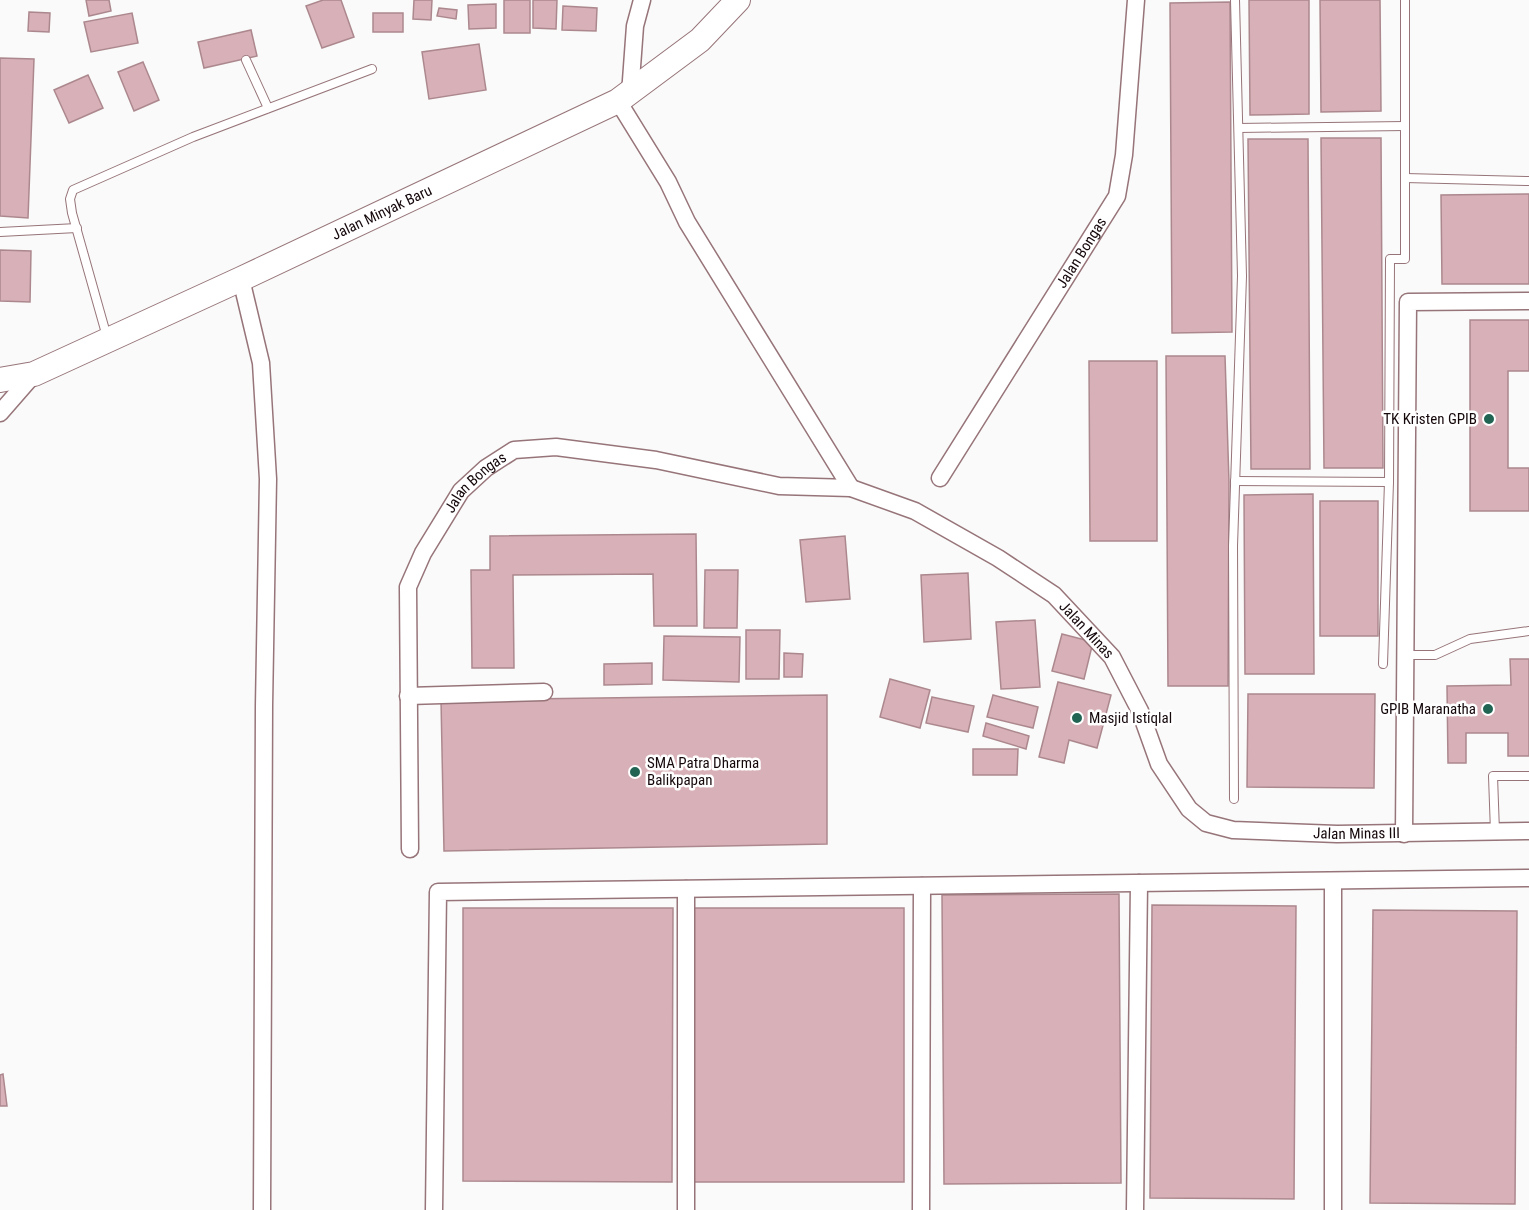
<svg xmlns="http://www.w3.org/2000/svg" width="1529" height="1210" viewBox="0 0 1529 1210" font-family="'Roboto Condensed',sans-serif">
	<rect width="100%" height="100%" fill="#f9faf9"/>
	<g fill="#d7b1b7" stroke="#ac888e" stroke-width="1.5">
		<path d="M86,0H109L111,11L89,16Z"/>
		<path d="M323,0H341L354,37L322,48L306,6Z"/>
		<path d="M414,0H432L431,20L413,19Z"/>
		<rect x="504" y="0" width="26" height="33"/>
		<path d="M533,0H557L556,29L533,28Z"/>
		<path d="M1249,0H1309V114L1250,115Z"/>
		<path d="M1320,0H1380L1381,111L1321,112Z"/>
		<path d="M1230,2L1232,332L1172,333L1170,3Z"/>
		<path d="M496,4V28L469,29L468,5Z"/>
		<path d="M563,6L597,8L596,31L562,30Z"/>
		<path d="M439,8L457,10L456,19L437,16Z"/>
		<path d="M29,12L50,13L49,32L28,31Z"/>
		<path d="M132,13L138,43L91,52L84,22Z"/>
		<rect x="373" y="13" width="30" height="19"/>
		<path d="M251,30L257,56L204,68L198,42Z"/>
		<path d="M479,44L486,90L429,99L422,52Z"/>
		<path d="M0,58L34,59L28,218L0,216Z"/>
		<path d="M143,62L159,100L134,111L118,72Z"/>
		<path d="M88,75L103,108L69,123L54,90Z"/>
		<path d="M1321,138H1381L1383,468H1324Z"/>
		<path d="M1248,139H1308L1310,469H1251Z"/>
		<path d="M1529,194V284H1442L1441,195Z"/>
		<path d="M0,250L31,251L30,302L0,301Z"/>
		<path d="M1470,320H1529V371H1508V468H1529V511H1470Z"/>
		<path d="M1166,356H1225L1229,482L1228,686H1168Z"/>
		<path d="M1089,361H1157V541H1090Z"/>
		<path d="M1313,494L1314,674H1245L1244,495Z"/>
		<rect x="1320" y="501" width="58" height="135"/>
		<path d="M696,534L697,626H654L653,574L513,575L514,668H472L471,570H490V536Z"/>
		<path d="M845,536L850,599L806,602L800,540Z"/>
		<path d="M705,570H738L737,628H704Z"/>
		<path d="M968,573L971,639L924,642L921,575Z"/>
		<path d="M1035,620L1040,687L1001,689L996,622Z"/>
		<path d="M746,630H780L779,679H746Z"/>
		<path d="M1062,634L1093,642L1084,679L1052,671Z"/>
		<path d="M664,636L740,637L739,682L663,680Z"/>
		<path d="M784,653L803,654L802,677H784Z"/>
		<path d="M1510,659H1529V756H1508V733H1466V763H1448L1447,686L1511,685Z"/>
		<path d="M652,663V684L604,685V664Z"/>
		<path d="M890,679L930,690L920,728L880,717Z"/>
		<path d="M1058,682L1111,695L1097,748L1069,740L1064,763L1039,757Z"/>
		<path d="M1248,694H1375L1374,788L1247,787Z"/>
		<path d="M827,695V844L444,851L441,700Z"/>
		<path d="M993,695L1038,707L1033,728L987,717Z"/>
		<path d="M932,697L974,706L968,732L926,723Z"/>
		<path d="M986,723L1029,736L1026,749L983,736Z"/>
		<path d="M973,749H1018L1017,775H973Z"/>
		<path d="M1119,894L1121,1183L944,1184L942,895Z"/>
		<path d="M1152,905L1296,906L1294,1199L1150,1198Z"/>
		<path d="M463,908H673L672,1182L463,1181Z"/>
		<rect x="694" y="908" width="210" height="274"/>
		<path d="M1373,910L1517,911L1515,1204L1370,1203Z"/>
		<path d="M3,1074L7,1106H0V1075Z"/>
	</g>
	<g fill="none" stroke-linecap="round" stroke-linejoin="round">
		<g stroke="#977479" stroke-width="10">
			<g id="service">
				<path d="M246,60L268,108"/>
				<path d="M1239,128L1405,126"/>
				<path d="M1405,178L1529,181"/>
				<path d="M0,232L77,228"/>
				<path d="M107,337L72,213L70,199L73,190L193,137L372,69"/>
				<path d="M1235,481L1389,482"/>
				<path d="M1404,655H1435L1470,639L1529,631"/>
				<path d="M1383,664L1389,482L1390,259H1405V0"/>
				<path d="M1234,799L1233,546L1242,276L1235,0"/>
				<path d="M1495,832L1493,776H1529"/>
			</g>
		</g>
		<g stroke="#977479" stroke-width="19">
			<g id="minor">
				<path d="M630,94L635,26L642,0"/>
				<path d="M618,101L668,182L687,222L851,488"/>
				<path d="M241,279L261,363L268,479L264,706L262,1210"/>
				<path d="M0,413L34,374"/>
				<path id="s1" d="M940,478L1117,196L1124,155L1136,0"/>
				<path d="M408,696L544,692"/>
				<path d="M1404,834L1408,302L1529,301"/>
				<path id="s2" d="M410,849L408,587L423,553L461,491L486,468L514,450L556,447L656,460L779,486L851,488L915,511L998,558L1054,595L1112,657L1140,711L1159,764L1189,809L1206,823L1233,830L1337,834L1529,831"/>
				<path d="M1333,881V1210"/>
				<path d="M686,889V1210"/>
				<path d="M434,1210L438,892L1529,878"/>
				<path d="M921,1210L922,886"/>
				<path d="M1135,1210L1139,883"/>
			</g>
		</g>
		<g stroke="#977479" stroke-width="26">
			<g id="secondary">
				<path id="s3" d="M0,380L34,374L241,279L618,101L700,40L738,0"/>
			</g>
		</g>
		<use href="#service" stroke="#fff" stroke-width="8"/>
		<use href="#minor" stroke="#fff" stroke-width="16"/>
		<use href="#secondary" stroke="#fff" stroke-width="24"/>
	</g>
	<g fill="#226453" stroke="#fff" stroke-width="2">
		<circle cx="1489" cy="419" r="6"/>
		<circle cx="1488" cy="709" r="6"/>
		<circle cx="1077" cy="718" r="6"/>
		<circle cx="635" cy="772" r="6"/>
	</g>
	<g text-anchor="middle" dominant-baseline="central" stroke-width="5" stroke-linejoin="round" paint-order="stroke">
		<g font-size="15" fill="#15080b" stroke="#fff">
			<text stroke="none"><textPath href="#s3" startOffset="418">Jalan Minyak Baru</textPath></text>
			<text stroke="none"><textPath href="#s1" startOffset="266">Jalan Bongas</textPath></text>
			<text stroke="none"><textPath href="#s2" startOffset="388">Jalan Bongas</textPath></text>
			<text stroke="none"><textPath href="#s2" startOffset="1058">Jalan Minas</textPath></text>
			<text stroke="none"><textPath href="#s2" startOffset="1440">Jalan Minas III</textPath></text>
		</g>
		<g font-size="15" fill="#15080b" stroke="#fff" text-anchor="end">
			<text x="1477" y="419">TK Kristen GPIB</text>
			<text x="1476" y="709">GPIB Maranatha</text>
			<text x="1089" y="718" text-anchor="start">Masjid Istiqlal</text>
			<text x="647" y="763" text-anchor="start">SMA Patra Dharma<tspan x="647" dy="17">Balikpapan</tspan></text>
		</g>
	</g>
</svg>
